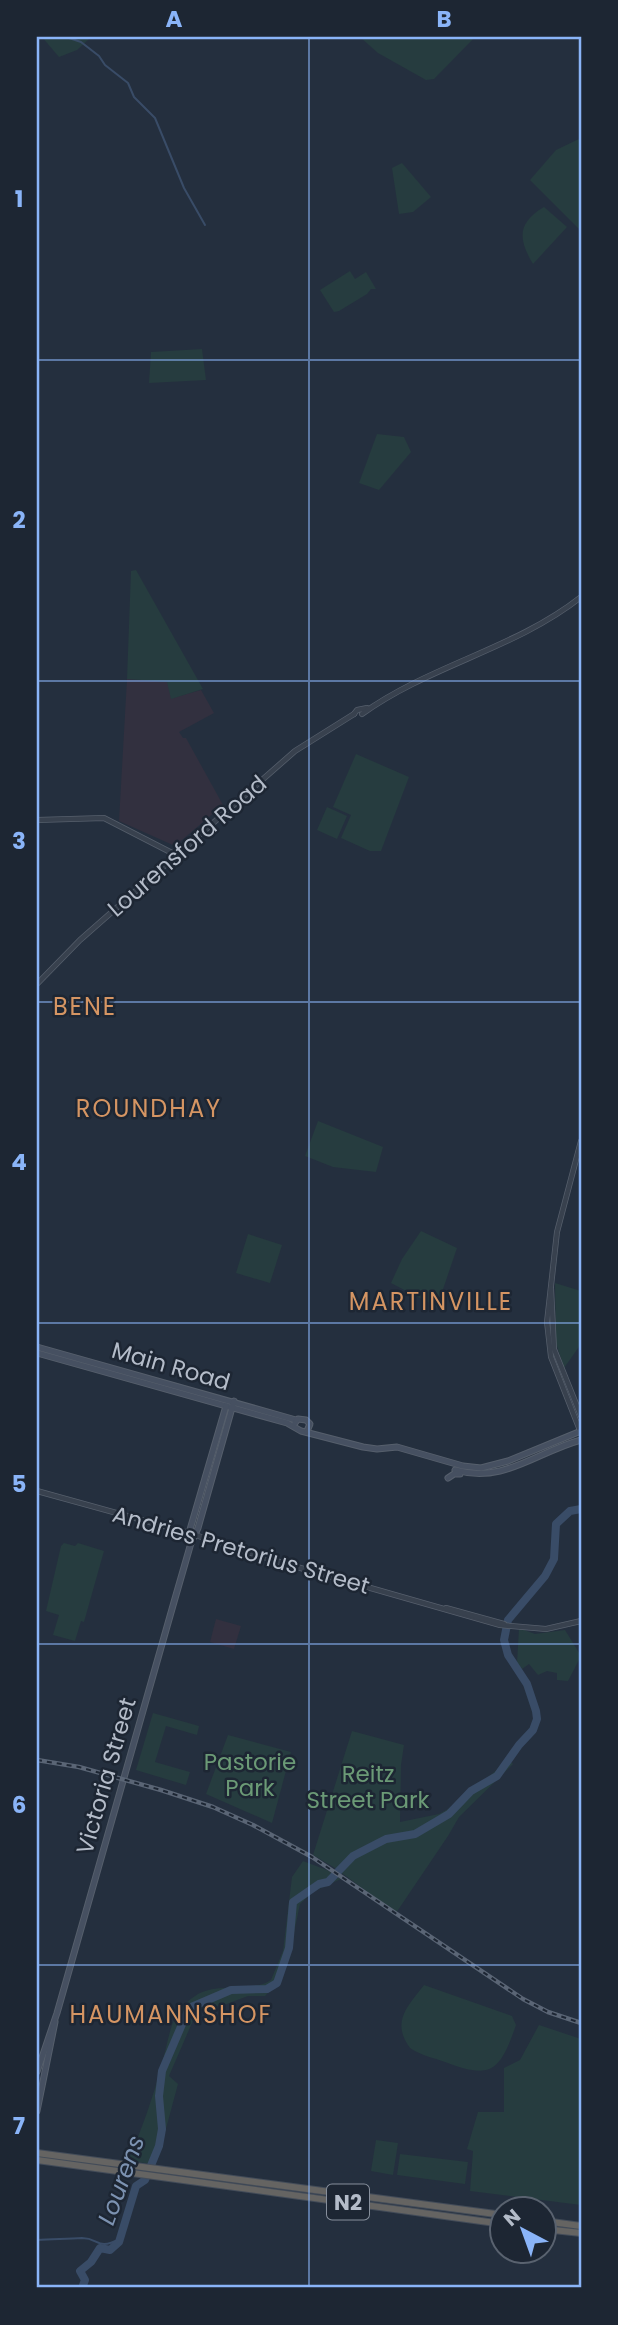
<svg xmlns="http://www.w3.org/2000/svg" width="618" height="2325" viewBox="0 0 618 2325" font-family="Poppins,sans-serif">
	<rect width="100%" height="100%" fill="#242f3e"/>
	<g fill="#32303f">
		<path d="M127,679L168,682L172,698L201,690L214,713L179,732L183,738H186L223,805L175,846L119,821Z"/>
		<path d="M216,1619L241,1626L234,1649L210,1642Z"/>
	</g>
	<g fill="#263c3f">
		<path d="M42,37H87L89,39L77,50L59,57Z"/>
		<path d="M360,37H475L434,79L426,80L378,53Z"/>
		<path d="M581,138V231L530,180L556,150Z"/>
		<path d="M402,163L431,197L413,212L399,214L392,168Z"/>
		<path d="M544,207L567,227L533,264C518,239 517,223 544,207Z"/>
		<path d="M350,271L355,279L366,272L376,289H371L367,294L339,311L334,312L320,290Z"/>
		<path d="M202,349L206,380L149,383L151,352Z"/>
		<path d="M377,434L404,437L411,452L379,490L359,483Z"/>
		<path d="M136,570L203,689L171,699L167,682L127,679L131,571Z"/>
		<path d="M356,754L409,777L381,851H370L341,838L351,815L333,807Z"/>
		<path d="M327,807L347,816L337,839L317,830Z"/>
		<path d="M318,1121L383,1147L376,1172L333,1167L305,1156Z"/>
		<path d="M421,1231L457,1248L437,1307L391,1283L402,1259Z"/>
		<path d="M248,1234L282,1245L270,1283L236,1273Z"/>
		<path d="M555,1283L581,1291V1344L564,1368L556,1343Z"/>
		<path d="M64,1543L75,1546L78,1543L104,1551L84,1622L81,1621L75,1641L53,1635L59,1615L46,1611L61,1546Z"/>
		<path d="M519,1628L535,1634L565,1630L581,1656L568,1681L557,1680V1673L547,1671L538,1675L529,1664L522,1669L517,1663Z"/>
		<path d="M153,1713L199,1726L197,1735L166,1726L155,1762L190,1772L186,1785L136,1770Z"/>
		<path d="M352,1731L404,1745L401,1765L400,1822L439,1814L448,1809L503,1765L507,1758L513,1764L459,1817L448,1836L396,1913L335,1868L313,1855Z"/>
		<path d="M228,1735L291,1752L272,1823L206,1794Z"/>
		<path d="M303,1861L327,1870L341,1879L314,1891L300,1904L290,1952L279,1981L265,1996H248L224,2005L198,2009L169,2076L178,2084L160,2151L154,2164L128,2161C142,2129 153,2097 162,2064C166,2050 170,2024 178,2012C182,2005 192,1998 198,1994C220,1982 251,1993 271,1980L283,1951L292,1877Z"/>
		<path d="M424,1985L512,2016L516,2025C500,2071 492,2080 445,2062C434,2058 420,2055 410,2048C391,2022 407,2007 424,1985Z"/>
		<path d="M539,2025L581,2039V2205L470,2191L473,2151L467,2149L478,2112H504V2068L520,2060Z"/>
		<path d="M376,2140L398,2143L393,2175L371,2171Z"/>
		<path d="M400,2154L468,2162L465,2184L397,2175Z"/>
	</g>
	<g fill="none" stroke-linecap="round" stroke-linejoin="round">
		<g stroke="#394c67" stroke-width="2">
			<path d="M66,37L81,42L99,56L105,65L128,83L134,97L155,118L184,188L205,225"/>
			<path d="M37,2240C52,2239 67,2239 82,2238C100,2238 96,2251 120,2239"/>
		</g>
		<path stroke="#394c67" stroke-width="8" d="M82,2288L85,2280L80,2271L91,2262L100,2248L110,2250L119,2242L136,2186L145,2180L159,2146L162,2129L159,2096L162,2071L189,2008L231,1990L267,1989L277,1983L289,1948L293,1902L319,1884L328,1882L353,1856L386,1839L415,1834L449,1814L471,1791L497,1776L519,1745L533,1730L537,1719L536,1711L527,1684L508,1655L504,1640L508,1620L545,1576L554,1559L556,1524L570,1511L581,1509"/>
		<g stroke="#565f6c" stroke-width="6">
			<g id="tertiary">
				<path d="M354,714L357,710L367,708"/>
				<path d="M362,714C430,665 515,649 581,597"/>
				<path d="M37,820L104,818L176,855"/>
				<path d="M37,984L80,940L295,751L354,714"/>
				<path d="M581,1141L557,1232L547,1322L551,1357L581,1433"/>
				<path d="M551,1288L554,1349L581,1416"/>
				<path d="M37,1491L189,1533L276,1561L500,1625L546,1629L581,1621"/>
				<path d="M446,1608L504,1624"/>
			</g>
		</g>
		<g stroke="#565f6c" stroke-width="7">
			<g id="secondary">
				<path d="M37,1347L296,1420"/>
				<path d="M37,1353L287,1423L301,1431L363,1447L377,1449L397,1447L463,1466L481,1468L508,1461L581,1431"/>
				<path d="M295,1423L298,1419L306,1420L310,1424L307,1431"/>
				<path d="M455,1470C504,1484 536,1452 581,1440"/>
				<path d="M448,1478L454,1474H460"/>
				<path d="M191,1543L189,1533L226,1406"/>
				<path d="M37,2072L57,2013L174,1602L191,1543L198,1528L234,1401"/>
				<path d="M37,2111L55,2022"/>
			</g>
		</g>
		<g stroke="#434c59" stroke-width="8">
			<g id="trunk">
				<path d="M37,2153L503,2215"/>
				<path d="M37,2160L503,2224"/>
				<path d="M544,2221L581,2226"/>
				<path d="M544,2229L581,2233"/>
			</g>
		</g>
		<use href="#tertiary" stroke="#38414e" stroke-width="4.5"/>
		<use href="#secondary" stroke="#465061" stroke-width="5"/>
		<use href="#trunk" stroke="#656462" stroke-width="6"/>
		<g stroke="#5a6575" stroke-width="4.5">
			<path id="rail" d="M37,1760L79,1767L161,1790L213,1807L253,1825L312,1857L523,1999L548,2012L581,2023"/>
		</g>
		<use href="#rail" stroke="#1d2633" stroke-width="2" stroke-dasharray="5" stroke-linecap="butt"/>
	</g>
	<path fill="none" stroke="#8ab4f8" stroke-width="2" stroke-opacity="0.55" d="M309,37V2288M37,360H581M37,681H581M37,1002H581M37,1323H581M37,1644H581M37,1965H581"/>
	<g text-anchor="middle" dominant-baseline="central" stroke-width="5" stroke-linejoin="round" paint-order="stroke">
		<rect fill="#1d2633" stroke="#878f9c" stroke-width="2" x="327" y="2184.5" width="42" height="35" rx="5"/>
		<g font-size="21" font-weight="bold" fill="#b4bcc9">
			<text x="348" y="2202">N2</text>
		</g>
		<g font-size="23" fill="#b4bcc9" stroke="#1d2633">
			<text transform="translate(187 846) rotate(-41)">Lourensford Road</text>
			<text transform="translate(171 1366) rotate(16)">Main Road</text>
			<text transform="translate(241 1550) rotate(16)">Andries Pretorius Street</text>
			<text transform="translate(106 1776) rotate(-74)">Victoria Street</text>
		</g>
		<g font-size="23" fill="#6b9a76" stroke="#1d2633">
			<text x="250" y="1762">Pastorie<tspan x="250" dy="26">Park</tspan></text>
			<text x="368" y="1774">Reitz<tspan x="368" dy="26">Street Park</tspan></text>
		</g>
		<g font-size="24" letter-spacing="2" fill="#d59563" stroke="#1d2633">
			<text x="85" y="1006">BENE</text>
			<text x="149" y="1108">ROUNDHAY</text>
			<text x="431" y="1301">MARTINVILLE</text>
			<text x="171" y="2014">HAUMANNSHOF</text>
		</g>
		<g font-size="24" font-style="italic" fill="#7c92b1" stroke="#1d2633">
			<text transform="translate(121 2180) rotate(-70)">Lourens</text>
		</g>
	</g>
	<rect width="618" height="2325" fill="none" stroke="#1d2633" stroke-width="77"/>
	<g transform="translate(523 2230) rotate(319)"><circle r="33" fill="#1d2633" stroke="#59626f" stroke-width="2"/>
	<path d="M0-5L12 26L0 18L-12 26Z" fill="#8ab4f8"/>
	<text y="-10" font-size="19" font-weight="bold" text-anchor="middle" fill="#b4bcc9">N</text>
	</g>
	<rect x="38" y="38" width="542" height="2248" fill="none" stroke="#8ab4f8" stroke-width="2.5"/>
	<g font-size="23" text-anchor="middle" font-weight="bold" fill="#8ab4f8">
		<text x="174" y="27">A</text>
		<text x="444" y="27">B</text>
		<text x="19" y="207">1</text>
		<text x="19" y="528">2</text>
		<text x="19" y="849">3</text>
		<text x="19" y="1170">4</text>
		<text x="19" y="1492">5</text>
		<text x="19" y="1813">6</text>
		<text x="19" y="2134">7</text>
	</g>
</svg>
